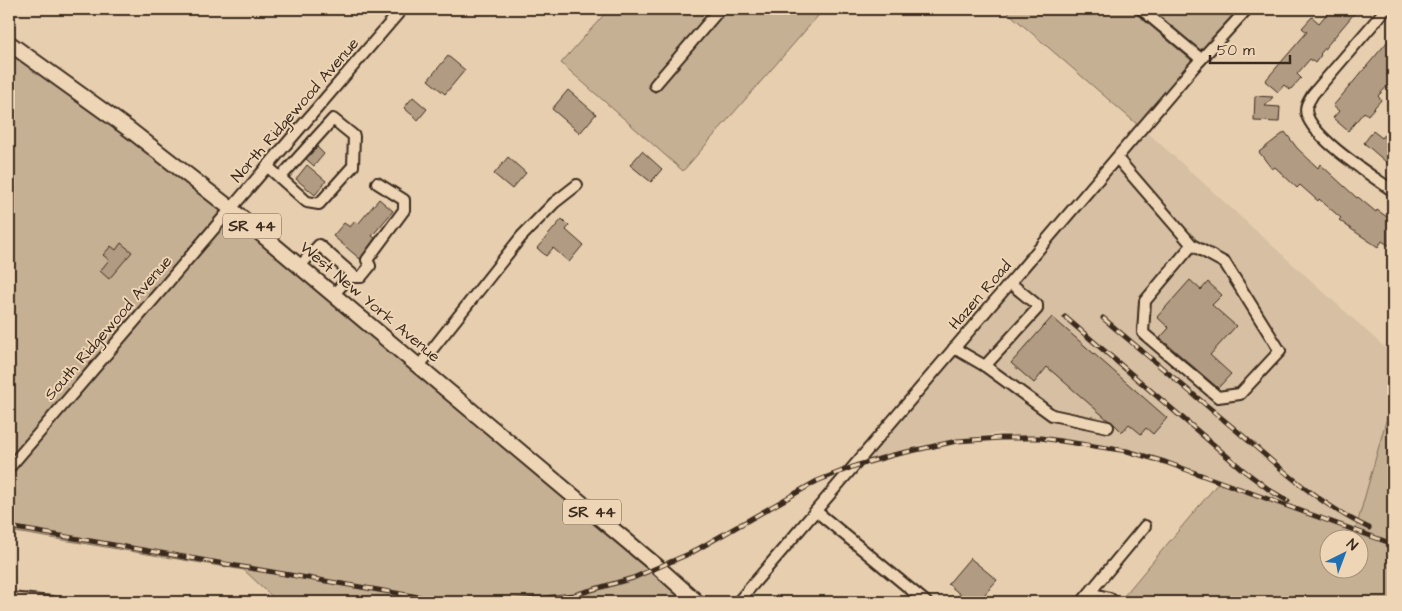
<svg xmlns="http://www.w3.org/2000/svg" width="1402" height="611" viewBox="0 0 1402 611" font-family="'Architects Daughter',sans-serif">
	<rect width="100%" height="100%" fill="#e6ceaf"/>
	<filter id="ink" filterUnits="userSpaceOnUse"><feTurbulence type="fractalNoise" baseFrequency=".02" numOctaves="2"/><feDisplacementMap in="SourceGraphic" scale="10" xChannelSelector="R" yChannelSelector="G"/><feConvolveMatrix kernelMatrix="1 2 1 2 8 2 1 2 1" color-interpolation-filters="sRGB"/></filter>
	<g filter="url(#ink)">
		<path fill="#d6bfa2" d="M1147,132L1393,355V396L1355,533L1219,482L1114,449L1000,433L919,445L860,468Z"/>
		<g fill="#c6b094" stroke="#806d59" fill-rule="evenodd">
			<path d="M609,9H713L647,86L655,93L727,9H824L683,171L561,63Z"/>
			<path d="M1004,9H1131L1192,61L1138,125Z"/>
			<path d="M1150,9H1240L1201,51Z"/>
			<path d="M9,52L144,148L222,209L9,459Z"/>
			<path d="M231,216L655,572L688,602H278L244,570L9,531V476Z"/>
			<path d="M1393,396V602H1119L1219,482L1355,532ZM1360,538V568H1330V538Z"/>
		</g>
		<g fill="#b19b82" stroke="#3b2a1e">
			<path d="M1331,9H1358L1320,54L1321,55L1315,63L1310,59L1297,74L1301,78L1290,90L1284,85L1278,92L1265,81L1307,32L1302,28L1312,17L1319,23Z"/>
			<path d="M1388,41L1393,45V80L1378,96L1381,100L1368,115L1364,112L1348,131L1333,118L1339,111L1333,106Z"/>
			<path d="M448,56L465,70L445,94L428,80Z"/>
			<path d="M568,90L596,114L580,133L552,109Z"/>
			<path d="M1255,96L1273,97L1265,106L1280,107L1279,122L1254,121Z"/>
			<path d="M413,97L427,109L418,120L404,108Z"/>
			<path d="M1393,124V168L1364,143L1373,131L1382,138Z"/>
			<path d="M1285,132L1297,148L1318,168L1320,164L1357,198L1358,197L1376,212L1377,210L1393,221V248L1382,241L1378,247L1351,229L1339,220L1341,218L1319,199L1318,201L1300,185L1297,188L1275,167L1272,169L1259,152Z"/>
			<path d="M317,147L324,154L314,166L306,159Z"/>
			<path d="M642,151L662,169L651,182L630,165Z"/>
			<path d="M508,157L526,173L512,189L494,174Z"/>
			<path d="M307,165L326,181L315,195L296,179Z"/>
			<path d="M379,199L393,211L372,236L375,238L360,259L333,236L344,223L350,227L355,221L358,224Z"/>
			<path d="M562,219L569,226L566,230L583,245L569,262L553,248L546,256L537,248Z"/>
			<path d="M121,243L132,252L109,279L100,271L109,260L103,255L111,246L116,250Z"/>
			<path d="M1190,280L1201,290L1208,282L1222,295L1212,305L1236,326L1210,355L1231,374L1218,388L1160,338L1169,328L1157,317Z"/>
			<path d="M1052,317L1167,418L1153,434L1146,428L1141,434L1129,424L1122,432L1112,422L1108,420L1047,367L1034,383L1011,363Z"/>
			<path d="M970,558L997,580L978,602H969L948,584Z"/>
		</g>
		<g fill="none" stroke-linecap="round" stroke-linejoin="round">
			<g stroke="#3b2a1e" stroke-width="14">
				<g id="minor">
					<path d="M1141,9L1201,59"/>
					<path d="M1386,9L1313,94C1309,101 1304,107 1307,115C1315,140 1371,175 1393,191"/>
					<path d="M655,85L720,9"/>
					<path d="M1117,158L1192,245L1225,263L1280,351L1240,394L1218,397L1143,333L1145,301L1192,245"/>
					<path d="M267,166L307,202L319,204L353,166L354,136L333,119L280,178"/>
					<path d="M300,266L319,245L352,274L334,294"/>
					<path d="M349,277H361L370,266L367,260L404,210V200L377,183"/>
					<path d="M954,348L985,366L1052,415L1108,427"/>
					<path d="M419,366L521,237L554,203L577,185"/>
					<path d="M985,366L1037,309V305L1010,283"/>
					<path d="M9,468L402,9"/>
					<path d="M816,511L926,602"/>
					<path d="M1090,593L1109,598L1114,602"/>
					<path d="M9,598L52,602"/>
					<path d="M738,602L1194,67L1247,9"/>
					<path d="M1082,602L1145,526"/>
				</g>
			</g>
			<g stroke="#3b2a1e" stroke-width="18">
				<path id="major" d="M9,43L130,130L230,208L659,568L697,602"/>
			</g>
			<use href="#minor" stroke="#edd5b5" stroke-width="10"/>
			<use href="#major" stroke="#edd5b5" stroke-width="14"/>
			<g stroke="#3b2a1e" stroke-width="5">
				<g id="rail">
					<path d="M1065,317L1243,470L1271,491L1288,501"/>
					<path d="M1103,318C1149,357 1196,397 1243,436C1282,470 1322,506 1369,528"/>
					<path d="M9,527L431,599L482,602"/>
					<path d="M502,602L574,595L633,578L691,553L817,481L855,466L893,455L957,441L1001,438H1041L1127,451L1165,462L1393,544"/>
				</g>
			</g>
			<use href="#rail" stroke="#edd5b5" stroke-width="3" stroke-dasharray="9" stroke-linecap="butt"/>
		</g>
	</g>
	<g text-anchor="middle" dominant-baseline="central" stroke-width="4" stroke-linejoin="round" paint-order="stroke">
		<g fill="#edd5b5" stroke="#705d4b" stroke-width="1">
			<rect x="223" y="213.5" width="58" height="25" rx="4"/>
			<rect x="563" y="499.5" width="58" height="25" rx="4"/>
		</g>
		<g font-size="15" font-weight="bold" fill="#3b2a1e">
			<text x="252" y="226">SR 44</text>
			<text x="592" y="512">SR 44</text>
		</g>
		<g font-size="16" fill="#3b2a1e" stroke="#edd5b5">
			<text transform="translate(295 110) rotate(-49)">North Ridgewood Avenue</text>
			<text transform="translate(980 295) rotate(-49)">Hazen Road</text>
			<text transform="translate(370 302) rotate(40)">West New York Avenue</text>
			<text transform="translate(108 328) rotate(-49)">South Ridgewood Avenue</text>
		</g>
	</g>
	<rect width="1402" height="611" fill="none" stroke="#edd5b5" stroke-width="30"/>
	<rect x="15" y="15" width="1372" height="581" fill="none" stroke="#3b2a1e" stroke-width="2" filter="url(#ink)"/>
	<g transform="translate(1344 554) rotate(42)"><circle r="24" fill="#edd5b5" stroke="#a69179"/>
	<path d="M0-4L9 19L0 12L-9 19Z" fill="#1f6fb2"/>
	<text y="-8" font-size="14" font-weight="bold" text-anchor="middle" fill="#3b2a1e">N</text>
	</g>
	<path d="M1210 55v8h80v-8" fill="none" stroke="#3b2a1e" stroke-width="2.5"/>
	<text x="1217" y="55" font-size="15" fill="#3b2a1e" stroke="#edd5b5" stroke-width="4" paint-order="stroke">50 m</text>
</svg>
